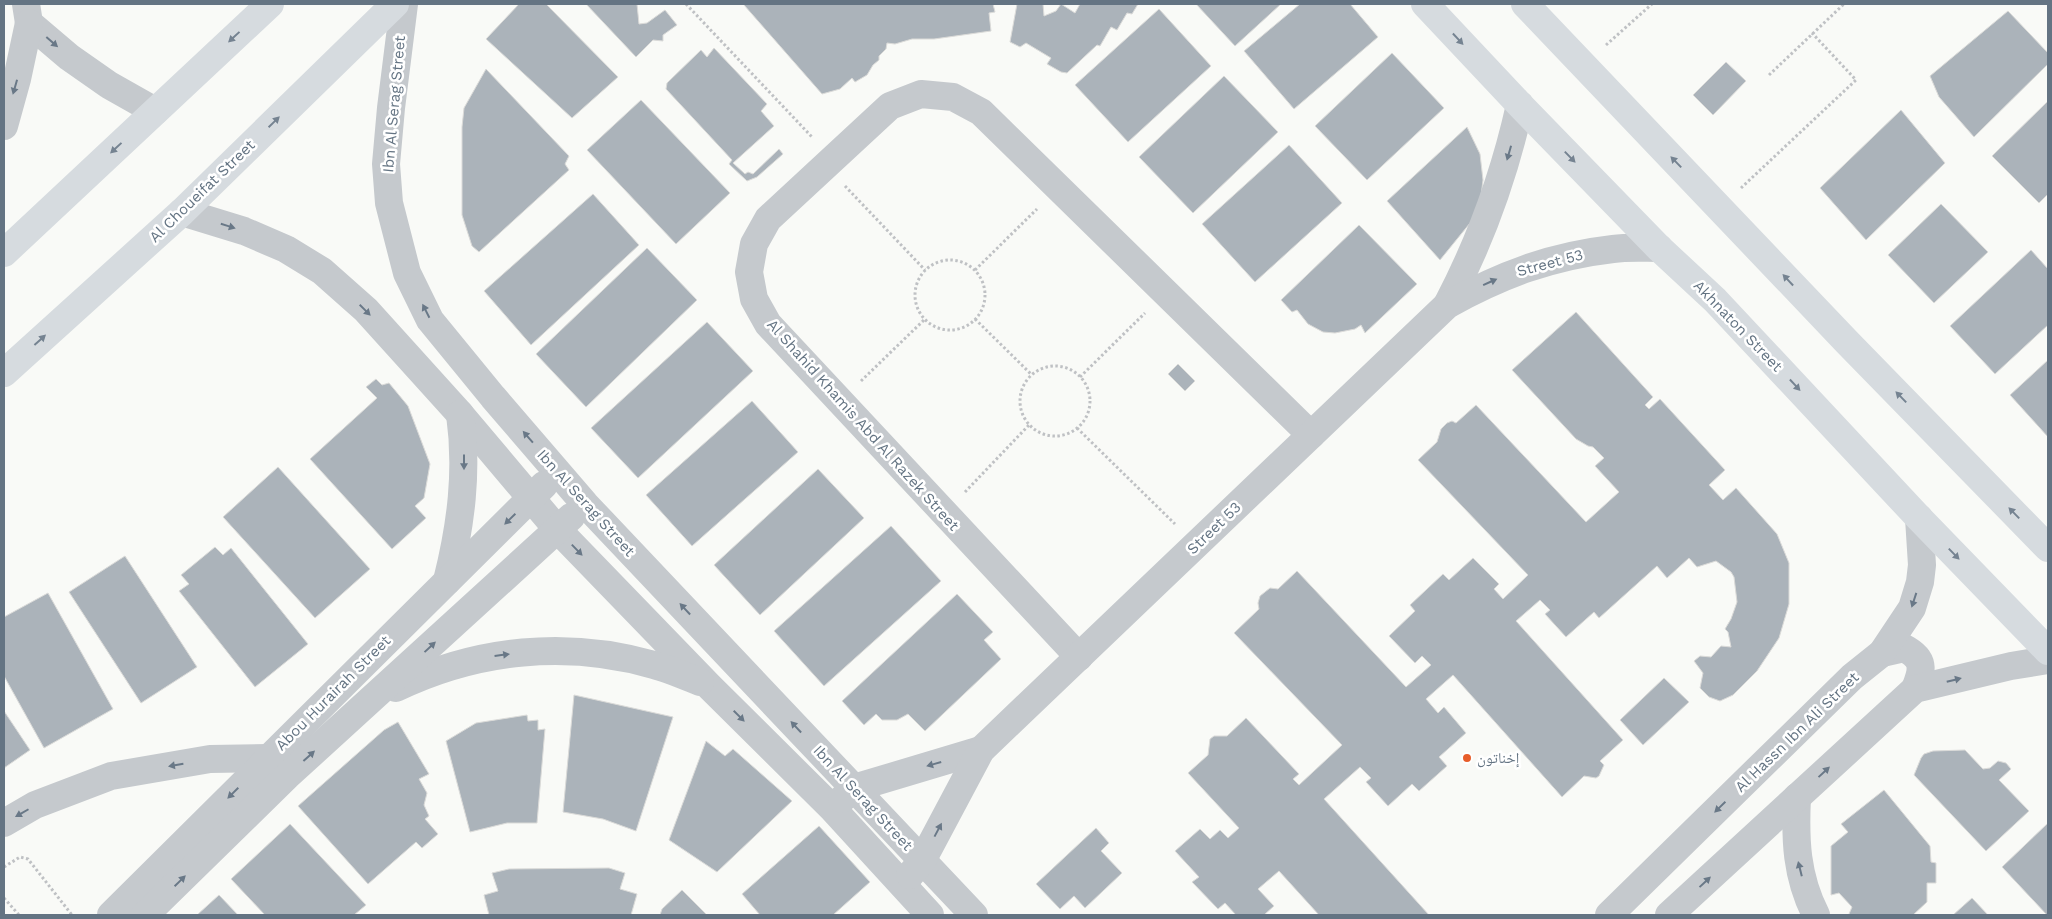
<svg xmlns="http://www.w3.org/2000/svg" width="2052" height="919" viewBox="0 0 2052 919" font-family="'Work Sans','Noto Naskh Arabic',sans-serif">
	<rect width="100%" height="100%" fill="#f9faf7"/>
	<g fill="#abb3ba" stroke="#dbdbd9">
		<path d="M519,4H546L618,77L572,118L486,39Z"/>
		<path d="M586,4H637L639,24L647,23L665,10L677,25L663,35V41L653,40L636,57Z"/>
		<path d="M746,4H993L995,12L989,13L991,31L934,39H912L895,44L887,43L886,49L879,56V60L873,65L867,75L855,82L852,78L840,89L822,94L744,5Z"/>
		<path d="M1017,4H1043L1044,16L1056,11L1061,4L1075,13L1080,4H1138L1132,14L1127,13L1117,30L1111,27L1100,46L1097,45L1067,73L1061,72L1047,64L1051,58L1026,43L1020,47L1010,42Z"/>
		<path d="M1196,4H1281L1235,46Z"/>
		<path d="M1300,4H1350L1378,37L1294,109L1244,51Z"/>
		<path d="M1159,9L1211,66L1128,142L1075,85Z"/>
		<path d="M2008,11L2048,53V64L1974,137L1939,97L1930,76Z"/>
		<path d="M714,48L767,104L761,111L774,126L733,163L745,174L748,172L753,174L779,149L783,154L757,177L747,181L729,164L732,160L666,89L667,83L701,50L707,57Z"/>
		<path d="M1392,53L1444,108L1367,180L1315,126Z"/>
		<path d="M1726,62L1746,81L1713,115L1693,95Z"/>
		<path d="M486,69L569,156L565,164L569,170L479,252L472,246L462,215V127L464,108Z"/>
		<path d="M1224,76L1278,132L1193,213L1139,157Z"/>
		<path d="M641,100L730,193L676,244L587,150Z"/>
		<path d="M2048,101V194L2039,203L1992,156Z"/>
		<path d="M1901,110L1945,163L1866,240L1820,188Z"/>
		<path d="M1467,127L1480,154L1483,180L1479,212L1440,260L1387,201Z"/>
		<path d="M1289,145L1342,203L1255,282L1202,224Z"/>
		<path d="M593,194L639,245L531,345L484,291Z"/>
		<path d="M1941,204L1988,252L1934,303L1888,255Z"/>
		<path d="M1359,225L1417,284L1365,333L1361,325L1355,329L1335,333L1323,332L1308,324L1297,310L1292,312L1281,300Z"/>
		<path d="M647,248L697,300L586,407L536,354Z"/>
		<path d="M2031,250L2048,269V325L1995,374L1950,326Z"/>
		<path d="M1576,312L1653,397L1645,405L1649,409L1660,399L1725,470L1709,485L1723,500L1736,488L1777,534L1789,563V604L1779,638L1757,671L1733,695L1720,701L1709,697L1700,688L1703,673L1694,661L1700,656L1711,657L1721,646L1731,647L1728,632L1725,629L1731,619L1737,602L1734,577L1731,572L1716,561L1697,567L1689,558L1667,578L1657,566L1599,618L1594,612L1566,637L1545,614L1550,610L1540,600L1516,621L1623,740L1600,761L1604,765L1599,776L1596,778L1584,776L1562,797L1453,675L1426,699L1438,713L1444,707L1466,733L1439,757L1447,766L1419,791L1412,784L1388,806L1366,782L1371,778L1360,767L1324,799L1429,915H1319L1279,871L1258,889L1274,906L1264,915H1236L1225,903L1218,909L1192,882L1199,877L1175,851L1200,829L1210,839L1220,830L1228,838L1239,828L1188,773L1208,755L1210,739L1214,736H1227L1246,718L1299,774L1293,779L1299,785L1342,745L1234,633L1259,609L1258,603L1260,596L1270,588L1278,589L1297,571L1406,687L1431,665L1422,656L1415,663L1389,636L1415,611L1410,605L1443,574L1449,580L1473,558L1499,584L1494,589L1503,599L1528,575L1418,460L1437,442L1441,429L1447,423L1452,421L1456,423L1476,405L1586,522L1619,492L1595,466L1604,458L1593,447L1588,446L1576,439L1512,370Z"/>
		<path d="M707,322L753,371L638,478L591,428Z"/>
		<path d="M2048,360V437L2010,395Z"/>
		<path d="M1178,364L1195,381L1185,391L1168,374Z"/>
		<path d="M376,379L382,385L389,383L408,406L430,464L424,498L415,506L426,518L392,549L310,459L377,398L366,387Z"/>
		<path d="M752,401L798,452L692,546L646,495Z"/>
		<path d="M278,467L370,569L315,618L223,517Z"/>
		<path d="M818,469L864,518L760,615L714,565Z"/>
		<path d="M891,526L941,581L824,686L774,631Z"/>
		<path d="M215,547L223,555L231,548L308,644L255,687L179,591L189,584L181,575Z"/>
		<path d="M125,556L197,667L141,703L69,592Z"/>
		<path d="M48,593L113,709L44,748L4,676V617Z"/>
		<path d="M957,594L993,632L984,640L1001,659L925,731L908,714L897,720H882L876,714L864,725L842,701Z"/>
		<path d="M1664,678L1689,702L1643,745L1620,720Z"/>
		<path d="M574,695L673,717L636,831L603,819L563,812Z"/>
		<path d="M4,711L30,750L4,768Z"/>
		<path d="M527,715L528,721L538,720V730L545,729L537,823H507L470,832L446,741L476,723Z"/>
		<path d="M398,722L429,774L419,779L427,793L424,805L429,816L425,819L438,834L422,848L416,842L368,884L298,806L384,730Z"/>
		<path d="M706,741L725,756L733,749L792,801L717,872L669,840Z"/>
		<path d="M1965,750L1983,769L1990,768L1998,761L2006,763L2011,769L1999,780L2029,811L1986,851L1914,775L1921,758L1924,754L1933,751Z"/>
		<path d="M1884,790L1930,846L1931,862L1936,863V883H1927V902L1913,915H1851L1849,914L1852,907L1839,893L1831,895V846L1848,832L1841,824Z"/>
		<path d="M2048,823V914L2047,915L2002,867Z"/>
		<path d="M290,824L366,905L354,915H265L231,879Z"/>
		<path d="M819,826L870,882L833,915H760L742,894Z"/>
		<path d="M1096,828L1109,843L1101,851L1122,873L1085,908L1074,896L1060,909L1036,884Z"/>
		<path d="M609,868L625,873L620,889L637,894L631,915H489L484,895L498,891L492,873L509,869Z"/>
		<path d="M682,890L707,915H660L662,909Z"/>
		<path d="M219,895L238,915H197Z"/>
		<path d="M1972,898L1988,915H1953Z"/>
	</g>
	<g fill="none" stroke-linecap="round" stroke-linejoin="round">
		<g stroke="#bfc1c4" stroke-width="3" stroke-dasharray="2.5 2.5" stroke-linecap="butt">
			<path d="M686,4L812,137"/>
			<path d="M1606,45L1652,4"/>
			<path d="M1769,75L1844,4"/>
			<path d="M845,186L925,270"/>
			<path d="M1741,188L1856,80L1812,33"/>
			<circle cx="950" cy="295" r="35"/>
			<path d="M975,270L1037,209"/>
			<path d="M975,319L1032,375"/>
			<circle cx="1055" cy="401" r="35"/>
			<path d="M1080,377L1145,313"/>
			<path d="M861,381L925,319"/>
			<path d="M1077,428L1175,524"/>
			<path d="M965,492L1029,425"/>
			<path d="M4,867L20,857L28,859L72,915"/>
			<path d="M4,898L19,915"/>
		</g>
		<g stroke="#c5c9cd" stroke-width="28">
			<path d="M26,4L29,23L69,57L109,85L155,111"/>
			<path d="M404,4L391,108L386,164L389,203L407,273L430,320L493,397L585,504L974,915"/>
			<path d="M4,126L17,79L29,23"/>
			<path d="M182,212L244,231L286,249L322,271L366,310L460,414L557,529L709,686L832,808L930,915"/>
			<path d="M1447,305C1481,240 1504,177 1520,105"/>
			<path d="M447,581C461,525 468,471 460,414"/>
			<path d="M1882,653L1904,648C1925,659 1923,669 1915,689"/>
			<path d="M1079,657L768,324L754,299L749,272L754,244L768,219L890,106L921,94L953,97L981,112L1311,435"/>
			<path d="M396,688C477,649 567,640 654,665C669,669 685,676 700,682"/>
			<path d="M1797,797C1795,839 1796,876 1816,915"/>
			<path d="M842,799L854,788L981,750"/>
			<path d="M4,823L35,805L111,776L210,759L268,758L275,765"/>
			<path d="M910,875L922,861L981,750L1447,305C1501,275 1551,256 1613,249C1628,247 1644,248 1659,248"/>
			<path d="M111,915L544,485"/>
			<path d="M145,915L287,776L571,517"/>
			<path d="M1609,915L1852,677L1882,653L1912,608L1920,582L1922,565L1919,518"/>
			<path d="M1669,915L1915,689L2011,666L2048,660"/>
		</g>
		<g stroke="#d6dbdf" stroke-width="28">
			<path d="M1425,4L1520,105L1659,248L1715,300L1919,518L2048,651"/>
			<path d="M1525,4L1847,342L2048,548"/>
			<path d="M4,253L270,4"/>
			<path d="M4,373L182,212L395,4"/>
		</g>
	</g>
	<defs><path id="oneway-solid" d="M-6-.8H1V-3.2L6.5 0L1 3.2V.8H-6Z" transform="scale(1.25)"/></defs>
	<g fill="#758391">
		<use href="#oneway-solid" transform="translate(234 37) rotate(137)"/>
		<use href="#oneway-solid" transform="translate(1458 39) rotate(47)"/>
		<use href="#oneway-solid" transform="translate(274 122) rotate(-44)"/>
		<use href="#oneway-solid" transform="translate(116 148) rotate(137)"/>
		<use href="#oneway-solid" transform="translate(1570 157) rotate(46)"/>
		<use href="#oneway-solid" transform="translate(1676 162) rotate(-134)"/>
		<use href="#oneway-solid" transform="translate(1788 280) rotate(-133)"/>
		<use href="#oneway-solid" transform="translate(40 340) rotate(-42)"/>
		<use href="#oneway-solid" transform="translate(1795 385) rotate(47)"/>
		<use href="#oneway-solid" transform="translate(1901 397) rotate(-134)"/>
		<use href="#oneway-solid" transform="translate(2014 513) rotate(-134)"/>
		<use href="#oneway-solid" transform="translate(1954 554) rotate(46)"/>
	</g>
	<g fill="#697887">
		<use href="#oneway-solid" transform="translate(52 42) rotate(41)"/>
		<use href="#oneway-solid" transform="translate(15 87) rotate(106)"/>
		<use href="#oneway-solid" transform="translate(1509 153) rotate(106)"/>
		<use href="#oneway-solid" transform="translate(228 226) rotate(17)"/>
		<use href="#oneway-solid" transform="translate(1490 282) rotate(-24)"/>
		<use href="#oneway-solid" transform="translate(365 310) rotate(45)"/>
		<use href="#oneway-solid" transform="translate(426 311) rotate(-117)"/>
		<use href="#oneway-solid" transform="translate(528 437) rotate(-131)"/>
		<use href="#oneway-solid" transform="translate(464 462) rotate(90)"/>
		<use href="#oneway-solid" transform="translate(510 519) rotate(136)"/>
		<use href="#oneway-solid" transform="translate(577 550) rotate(46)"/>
		<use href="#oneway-solid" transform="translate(1914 600) rotate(108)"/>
		<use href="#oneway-solid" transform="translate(685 609) rotate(-133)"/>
		<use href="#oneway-solid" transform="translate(430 647) rotate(-43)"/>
		<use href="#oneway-solid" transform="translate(502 655) rotate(-7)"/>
		<use href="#oneway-solid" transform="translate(1954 680) rotate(-14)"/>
		<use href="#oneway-solid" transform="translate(739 716) rotate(45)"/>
		<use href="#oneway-solid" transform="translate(796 727) rotate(-133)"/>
		<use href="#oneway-solid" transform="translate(309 756) rotate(-42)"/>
		<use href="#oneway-solid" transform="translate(934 764) rotate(164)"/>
		<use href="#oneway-solid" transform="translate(176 765) rotate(170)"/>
		<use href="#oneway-solid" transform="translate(1824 772) rotate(-43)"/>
		<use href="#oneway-solid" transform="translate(233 793) rotate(135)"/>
		<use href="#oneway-solid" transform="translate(1720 807) rotate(136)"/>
		<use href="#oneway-solid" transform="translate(22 813) rotate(150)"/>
		<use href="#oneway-solid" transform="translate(938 830) rotate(-62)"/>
		<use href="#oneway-solid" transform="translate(1800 869) rotate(-104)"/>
		<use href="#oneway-solid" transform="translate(180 881) rotate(-44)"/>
		<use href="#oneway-solid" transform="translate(1705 882) rotate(-43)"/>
	</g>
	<circle fill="#e75d2a" stroke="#fff" stroke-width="2" cx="1467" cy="758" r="5"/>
	<g text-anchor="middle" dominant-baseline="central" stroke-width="5" stroke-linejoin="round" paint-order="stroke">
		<g font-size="15" fill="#647483" stroke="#fff">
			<text transform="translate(394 104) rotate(-85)">Ibn Al Serag Street</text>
			<text transform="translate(202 191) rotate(-44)">Al Choueifat Street</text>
			<text transform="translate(1550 263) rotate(-15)">Street 53</text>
			<text transform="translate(1738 326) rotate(46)">Akhnaton Street</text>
			<text transform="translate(863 425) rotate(48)">Al Shahid Khamis Abd Al Razek Street</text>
			<text transform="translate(586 503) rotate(48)">Ibn Al Serag Street</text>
			<text transform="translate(1214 528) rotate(-44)">Street 53</text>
			<text transform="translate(333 693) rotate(-45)">Abou Hurairah Street</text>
			<text transform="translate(1797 732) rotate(-44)">Al Hassn Ibn Ali Street</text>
			<text transform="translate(863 798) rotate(47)">Ibn Al Serag Street</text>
		</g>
		<g font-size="15" fill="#647483" stroke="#fff" text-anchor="start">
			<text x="1477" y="758">إخناتون</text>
		</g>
	</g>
	<rect width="2052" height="919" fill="none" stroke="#647483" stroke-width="10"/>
</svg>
